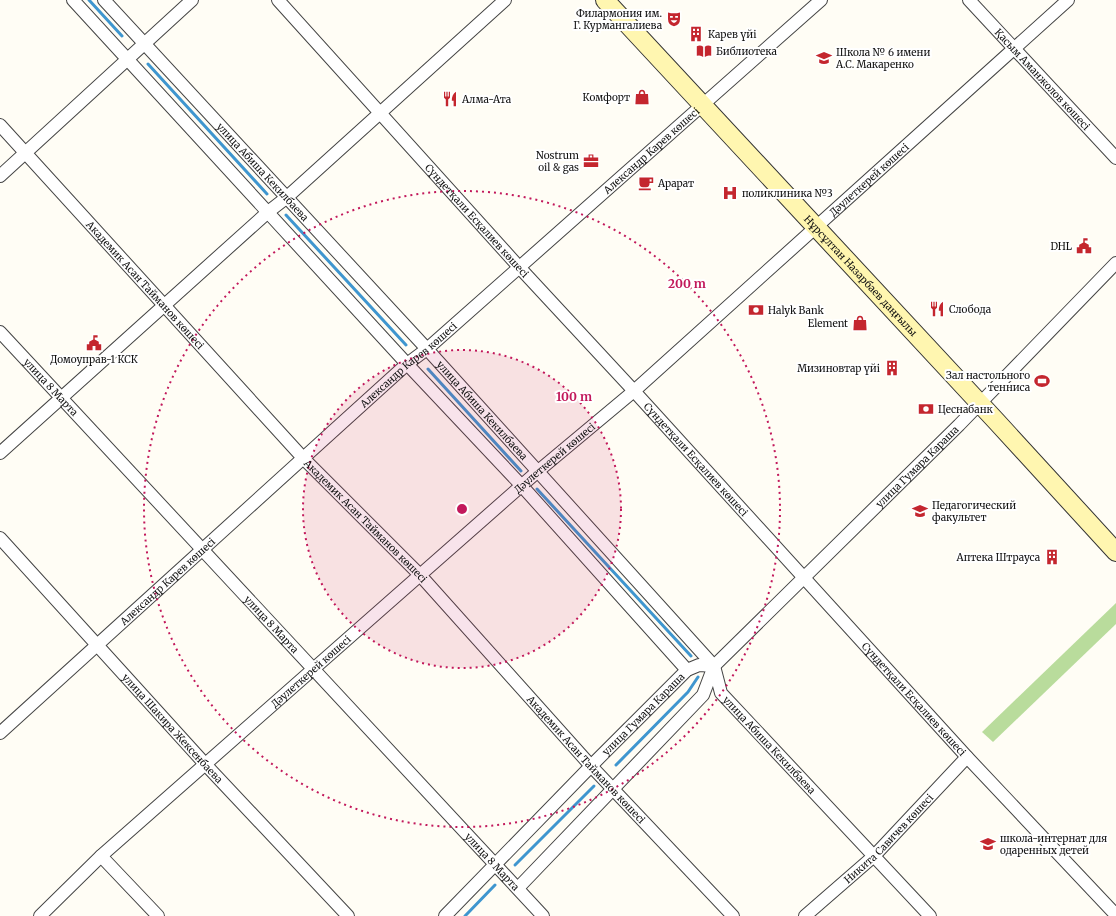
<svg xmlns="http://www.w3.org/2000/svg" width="1116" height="916" viewBox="0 0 1116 916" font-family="Merriweather,serif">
	<rect width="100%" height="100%" fill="#fffdf5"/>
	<path fill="#b9dc9c" d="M1116,603V624L993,742L982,732Z"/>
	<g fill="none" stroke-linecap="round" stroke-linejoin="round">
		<g stroke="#3f96cf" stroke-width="3">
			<path d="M89,0L122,36"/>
			<path d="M148,64L267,194"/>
			<path d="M286,215L406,345"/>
			<path d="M428,369L521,471"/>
			<path d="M537,489L691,656"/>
			<path d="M616,765L688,692L698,677"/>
			<path d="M515,865L594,786"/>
			<path d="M465,916L495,885"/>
		</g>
		<g stroke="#444" stroke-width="14">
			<g id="street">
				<path d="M73,0L407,364L522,486L687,670"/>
				<path id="s1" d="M104,0L427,349L714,666L721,693L930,916"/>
				<path id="s2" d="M278,0L519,267L634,391L967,757L1116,915"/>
				<path id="s3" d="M969,0L1116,158"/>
				<path id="s4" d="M0,125L304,459L420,575L591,766L733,916"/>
				<path d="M0,176L192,0"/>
				<path id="s5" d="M0,332L543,916"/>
				<path d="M0,453L268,212L286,198L505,0"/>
				<path id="s6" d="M0,538L205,764L348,916"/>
				<path id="s7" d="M0,733L407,364L427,349L821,0"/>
				<path d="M101,856L158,916"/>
				<path id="s8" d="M518,888L703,695L714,666L959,425L1116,263"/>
				<path id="s9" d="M40,916L101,856L537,472L634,391L1068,0"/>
				<path id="s10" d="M445,916L591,766L687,670L699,665L714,666"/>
				<path id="s11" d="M805,916L874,856L967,757"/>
			</g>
		</g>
		<g stroke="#333" stroke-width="20">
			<g id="secondary">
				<path id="s12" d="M605,0L997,422L1116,552"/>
			</g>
		</g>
		<use href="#street" stroke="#fff" stroke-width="12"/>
		<use href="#secondary" stroke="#fff6b0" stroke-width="18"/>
	</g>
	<circle cx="462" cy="509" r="159" fill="#c2185b" fill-opacity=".12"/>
	<g fill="none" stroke="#c2185b" stroke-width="2" stroke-dasharray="2 4">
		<circle cx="462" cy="509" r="159"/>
		<circle cx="462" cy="509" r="318"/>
	</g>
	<defs>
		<g id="theatre-bare" transform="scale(1.2)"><path d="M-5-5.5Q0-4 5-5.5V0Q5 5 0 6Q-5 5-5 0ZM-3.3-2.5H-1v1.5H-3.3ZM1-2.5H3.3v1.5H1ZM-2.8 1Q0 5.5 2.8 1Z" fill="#c4262e" stroke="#fff" stroke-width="2.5" paint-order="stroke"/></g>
		<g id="building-bare" transform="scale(1.2)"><path d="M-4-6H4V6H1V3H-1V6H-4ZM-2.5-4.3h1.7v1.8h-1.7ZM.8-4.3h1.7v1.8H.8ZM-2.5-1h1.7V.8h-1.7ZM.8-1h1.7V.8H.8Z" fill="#c4262e" stroke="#fff" stroke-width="2.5" paint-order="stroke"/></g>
		<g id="library-bare" transform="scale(1.2)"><path d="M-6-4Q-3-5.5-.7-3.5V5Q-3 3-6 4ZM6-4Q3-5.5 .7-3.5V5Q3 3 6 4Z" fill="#c4262e" stroke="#fff" stroke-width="2.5" paint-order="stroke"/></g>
		<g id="school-bare" transform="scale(1.2)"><path d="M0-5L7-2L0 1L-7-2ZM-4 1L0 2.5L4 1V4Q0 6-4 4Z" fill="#c4262e" stroke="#fff" stroke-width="2.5" paint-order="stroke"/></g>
		<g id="shop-bare" transform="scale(1.2)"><path d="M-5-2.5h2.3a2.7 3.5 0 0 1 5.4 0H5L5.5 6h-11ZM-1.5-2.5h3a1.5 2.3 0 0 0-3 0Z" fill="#c4262e" stroke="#fff" stroke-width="2.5" paint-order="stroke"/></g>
		<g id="restaurant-bare" transform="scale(1.2)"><path d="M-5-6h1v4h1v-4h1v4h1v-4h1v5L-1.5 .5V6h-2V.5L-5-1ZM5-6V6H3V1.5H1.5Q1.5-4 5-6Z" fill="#c4262e" stroke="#fff" stroke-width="2.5" paint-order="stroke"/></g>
		<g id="office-bare" transform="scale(1.2)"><path d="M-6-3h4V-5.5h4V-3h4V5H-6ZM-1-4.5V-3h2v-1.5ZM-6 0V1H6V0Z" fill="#c4262e" stroke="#fff" stroke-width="2.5" paint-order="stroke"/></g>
		<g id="cafe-bare" transform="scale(1.2)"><path d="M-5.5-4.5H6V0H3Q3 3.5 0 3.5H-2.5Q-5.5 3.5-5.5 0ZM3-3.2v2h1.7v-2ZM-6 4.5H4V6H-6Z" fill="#c4262e" stroke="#fff" stroke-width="2.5" paint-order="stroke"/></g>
		<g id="hospital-bare" transform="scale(1.2)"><path d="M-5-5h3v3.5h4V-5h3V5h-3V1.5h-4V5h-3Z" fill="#c4262e" stroke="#fff" stroke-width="2.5" paint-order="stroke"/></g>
		<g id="civic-bare" transform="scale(1.2)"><path d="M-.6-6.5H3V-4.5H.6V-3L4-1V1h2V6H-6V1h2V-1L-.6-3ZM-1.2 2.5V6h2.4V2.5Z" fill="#c4262e" stroke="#fff" stroke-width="2.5" paint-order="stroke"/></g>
		<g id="bank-bare" transform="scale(1.2)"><path d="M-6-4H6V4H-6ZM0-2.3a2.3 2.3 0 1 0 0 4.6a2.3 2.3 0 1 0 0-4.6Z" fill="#c4262e" stroke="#fff" stroke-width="2.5" paint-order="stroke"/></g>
		<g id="stadium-bare" transform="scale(1.2)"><path d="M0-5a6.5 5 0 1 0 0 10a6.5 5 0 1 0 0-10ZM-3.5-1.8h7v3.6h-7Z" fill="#c4262e" stroke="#fff" stroke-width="2.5" paint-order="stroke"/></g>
		<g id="university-bare" transform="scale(1.2)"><path d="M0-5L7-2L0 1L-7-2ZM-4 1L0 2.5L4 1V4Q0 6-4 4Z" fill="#c4262e" stroke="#fff" stroke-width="2.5" paint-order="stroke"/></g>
	</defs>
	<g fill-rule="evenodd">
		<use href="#theatre-bare" x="674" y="19"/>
		<use href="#building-bare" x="696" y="34"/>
		<use href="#library-bare" x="704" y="51"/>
		<use href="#school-bare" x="824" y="58"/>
		<use href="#shop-bare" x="642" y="97"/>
		<use href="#restaurant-bare" x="450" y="99"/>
		<use href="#office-bare" x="591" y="161"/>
		<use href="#cafe-bare" x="646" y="183"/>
		<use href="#hospital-bare" x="730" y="193"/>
		<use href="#civic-bare" x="1084" y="246"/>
		<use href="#restaurant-bare" x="937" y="309"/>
		<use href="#bank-bare" x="756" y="310"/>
		<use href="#shop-bare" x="860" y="323"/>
		<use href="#civic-bare" x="94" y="343"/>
		<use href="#building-bare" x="892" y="368"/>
		<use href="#stadium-bare" x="1042" y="381"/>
		<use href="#bank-bare" x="926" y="409"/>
		<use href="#university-bare" x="920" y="511"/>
		<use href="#building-bare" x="1052" y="557"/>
		<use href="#school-bare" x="988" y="844"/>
	</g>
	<g text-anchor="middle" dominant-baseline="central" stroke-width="4" stroke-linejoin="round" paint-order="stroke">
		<g font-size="10" fill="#111" stroke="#fff" text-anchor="start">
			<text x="662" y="13" text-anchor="end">Филармония им.<tspan x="662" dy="12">Г. Курмангалиева</tspan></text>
			<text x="708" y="34">Карев үйі</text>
			<text x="716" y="51">Библиотека</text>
			<text x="836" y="52">Школа № 6 имени<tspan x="836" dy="12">А.С. Макаренко</tspan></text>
			<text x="630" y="97" text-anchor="end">Комфорт</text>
			<text x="462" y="99">Алма-Ата</text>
			<text x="579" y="155" text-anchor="end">Nostrum<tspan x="579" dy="12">oil &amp; gas</tspan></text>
			<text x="658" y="183">Арарат</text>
			<text x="742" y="193">поликлиника №3</text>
			<text x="1072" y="246" text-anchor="end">DHL</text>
			<text x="949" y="309">Слобода</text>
			<text x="768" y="310">Halyk Bank</text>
			<text x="848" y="323" text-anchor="end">Element</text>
			<text x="94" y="359" text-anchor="middle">Домоуправ-1 КСК</text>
			<text x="880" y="368" text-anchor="end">Мизиновтар үйі</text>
			<text x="1030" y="375" text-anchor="end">Зал настольного<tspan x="1030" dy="12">тенниса</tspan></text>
			<text x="938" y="409">Цеснабанк</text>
			<text x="932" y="505">Педагогический<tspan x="932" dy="12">факультет</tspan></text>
			<text x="1040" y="557" text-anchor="end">Аптека Штрауса</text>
			<text x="1000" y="838">школа-интернат для<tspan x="1000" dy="12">одаренных детей</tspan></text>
		</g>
		<g font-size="10" fill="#111" stroke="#fff">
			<text stroke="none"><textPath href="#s3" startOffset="108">Қасым Аманжолов көшесі</textPath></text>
			<text stroke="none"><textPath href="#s7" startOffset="874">Александр Карев көшесі</textPath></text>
			<text stroke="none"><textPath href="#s1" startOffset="234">улица Абиша Кекилбаева</textPath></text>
			<text stroke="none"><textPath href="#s9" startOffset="1109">Дәулеткерей көшесі</textPath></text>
			<text stroke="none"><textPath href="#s2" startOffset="297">Сүндетқали Есқалиев көшесі</textPath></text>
			<text stroke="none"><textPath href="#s12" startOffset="376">Нұрсұлтан Назарбаев даңғылы</textPath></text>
			<text stroke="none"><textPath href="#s4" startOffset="216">Академик Асан Тайманов көшесі</textPath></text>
			<text stroke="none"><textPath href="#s7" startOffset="550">Александр Карев көшесі</textPath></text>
			<text stroke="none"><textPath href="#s5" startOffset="75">улица 8 Марта</textPath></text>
			<text stroke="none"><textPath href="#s1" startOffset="558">улица Абиша Кекилбаева</textPath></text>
			<text stroke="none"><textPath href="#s9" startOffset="689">Дәулеткерей көшесі</textPath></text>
			<text stroke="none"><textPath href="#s2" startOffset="621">Сүндетқали Есқалиев көшесі</textPath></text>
			<text stroke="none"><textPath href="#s8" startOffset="583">улица Гумара Караша</textPath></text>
			<text stroke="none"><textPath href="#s4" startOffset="539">Академик Асан Тайманов көшесі</textPath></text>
			<text stroke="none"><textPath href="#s7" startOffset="226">Александр Карев көшесі</textPath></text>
			<text stroke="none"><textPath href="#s5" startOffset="399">улица 8 Марта</textPath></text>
			<text stroke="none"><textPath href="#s9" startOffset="365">Дәулеткерей көшесі</textPath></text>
			<text stroke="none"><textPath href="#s2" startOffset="945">Сүндетқали Есқалиев көшесі</textPath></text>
			<text stroke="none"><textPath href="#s10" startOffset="283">улица Гумара Караша</textPath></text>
			<text stroke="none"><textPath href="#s6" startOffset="257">улица Шакира Жексенбаева</textPath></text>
			<text stroke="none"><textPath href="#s1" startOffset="1002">улица Абиша Кекилбаева</textPath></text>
			<text stroke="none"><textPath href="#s4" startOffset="864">Академик Асан Тайманов көшесі</textPath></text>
			<text stroke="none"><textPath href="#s11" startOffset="114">Никита Савичев көшесі</textPath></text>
			<text stroke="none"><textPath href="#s5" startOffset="723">улица 8 Марта</textPath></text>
		</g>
	</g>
	<circle cx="462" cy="509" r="6" fill="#c2185b" stroke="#fff" stroke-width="2"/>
	<g font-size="12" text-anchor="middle" font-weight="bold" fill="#c2185b" stroke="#fff" stroke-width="4" stroke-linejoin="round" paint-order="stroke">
		<text x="687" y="288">200 m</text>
		<text x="574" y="401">100 m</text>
	</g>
</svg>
